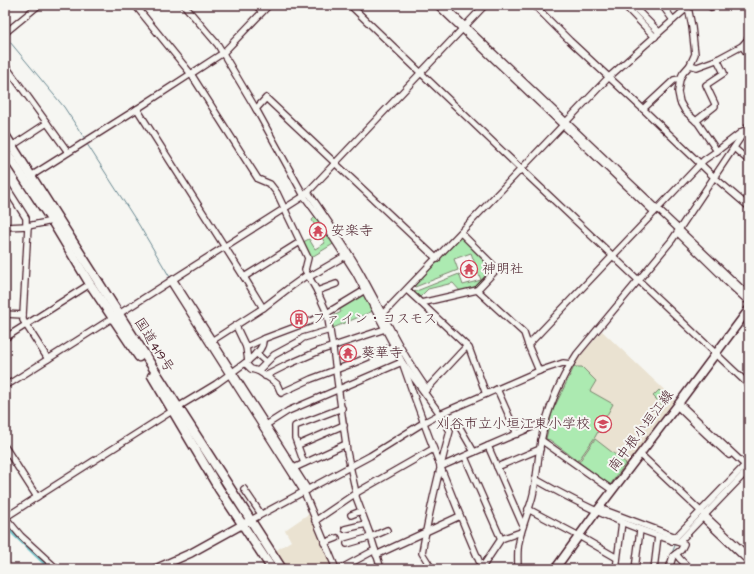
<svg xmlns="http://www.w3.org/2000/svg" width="754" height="574" viewBox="0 0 754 574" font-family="'Architects Daughter','Klee One',sans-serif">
	<rect width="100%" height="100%" fill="#f6f6f2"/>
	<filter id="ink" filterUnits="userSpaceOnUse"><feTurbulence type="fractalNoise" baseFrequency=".025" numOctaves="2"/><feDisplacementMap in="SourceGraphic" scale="8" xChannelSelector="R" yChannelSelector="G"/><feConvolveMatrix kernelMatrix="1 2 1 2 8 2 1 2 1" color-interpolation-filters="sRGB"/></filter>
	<g filter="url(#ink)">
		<g fill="#eae2d1">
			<path d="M602,331L675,400L611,486L550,440L545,439L553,409L575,362Z"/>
			<path d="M310,513L319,535L334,569H288L275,551L291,541L285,530Z"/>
		</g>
		<g fill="#aceab1" stroke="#7b846e">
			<path d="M316,216L335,243L310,258L303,242L309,239L315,249L325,243L322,238L323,237L322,234L325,232L320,224L315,226L312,220Z"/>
			<path d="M460,236L495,269L477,288L461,292L453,283L428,289L419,298L414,292L459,274L463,285L481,280L471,253L454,259L458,270L415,287L414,286Z"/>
			<path d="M363,293L373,311L333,328L330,318L341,312L339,308Z"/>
			<path d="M574,367H582L596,381L590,391L613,404L595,437L578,461L550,440L546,439L552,412Z"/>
			<path d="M659,390L669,399L663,406L653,396Z"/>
			<path d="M595,439L626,463L610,485L579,462Z"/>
		</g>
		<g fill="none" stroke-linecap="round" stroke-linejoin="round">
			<g stroke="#67868f" stroke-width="1">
				<path d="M5,36L64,107L85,139"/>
				<path d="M87,144L139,225L171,279"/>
				<path d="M672,553L676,543"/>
			</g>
			<path stroke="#7acbd1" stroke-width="4" d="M5,523L14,534L51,569"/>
			<g stroke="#4a1f2b" stroke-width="8">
				<g id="minor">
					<path d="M135,5L191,74L258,179L270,184L277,193L308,258L305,270L317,291L327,313L333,349L347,452L356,493V497L371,537L381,569"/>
					<path d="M184,5L218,45L256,109L304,196L323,222L355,272L394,346L402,362L440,414L450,431C439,471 429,512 422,553L432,569"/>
					<path d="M256,5L262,12"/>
					<path d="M350,5L521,169L749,385"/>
					<path d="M437,5L654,212"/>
					<path d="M443,5L749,296"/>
					<path d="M534,5L570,41L643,109L714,177L749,207"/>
					<path d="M624,5L655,37"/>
					<path d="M632,5L659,32"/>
					<path d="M662,5L673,20"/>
					<path d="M709,5L711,7"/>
					<path d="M5,33L39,5"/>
					<path d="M742,46L749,56"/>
					<path d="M5,65L47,123L12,146"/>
					<path d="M690,65L697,67L716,60L742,46L749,38"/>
					<path d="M137,109L244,277L263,308"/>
					<path d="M256,109L266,98L437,259"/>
					<path d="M643,109L674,80L680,79"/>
					<path d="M696,121L715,106V104L706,85L724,73L717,59"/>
					<path d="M47,123L68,152"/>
					<path d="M734,148L749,161"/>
					<path d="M717,151L743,131"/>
					<path d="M31,176L137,109L223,53L269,5"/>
					<path d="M5,185L26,218V226"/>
					<path d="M308,192C326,218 344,244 360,272C382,311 400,352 427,389"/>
					<path d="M28,226L23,315V320L48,359"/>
					<path d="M5,227L28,226L52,221"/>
					<path d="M461,233L497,269L477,290"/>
					<path d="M679,234L722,276L725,280L749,302"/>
					<path d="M244,277L300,242"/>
					<path d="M309,277L345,256"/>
					<path d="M173,279L308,490"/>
					<path d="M170,281L304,492L336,569"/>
					<path d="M407,290L421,303L477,290L524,333L528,345"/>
					<path d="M317,291L336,284"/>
					<path d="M421,303L469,348L486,394"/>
					<path d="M5,314L23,315"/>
					<path d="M379,318L609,77L688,7L692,27L695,54L690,65L683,73L680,79L678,92L680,102L685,111L698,123L717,151L704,160L701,163L528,345L539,371"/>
					<path d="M236,326L246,347L263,339L311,321L327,313L365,290"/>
					<path d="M330,330L303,338L298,342L274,355L258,371L272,380L277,384L281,393L311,379L354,363L394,346"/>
					<path d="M5,338L90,284"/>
					<path d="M210,342L263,308L289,288L307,275"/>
					<path d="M256,353L266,362"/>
					<path d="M248,361C255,354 264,349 263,339"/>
					<path d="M245,363L251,369L258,371"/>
					<path d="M265,376L287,365L319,351L385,329"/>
					<path d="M5,385L12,382L304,196L485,5"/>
					<path d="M497,389L517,434"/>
					<path d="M425,391L467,346"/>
					<path d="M679,403L747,467"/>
					<path d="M677,406L707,435L729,455"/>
					<path d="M178,407L216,384L245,363L248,361L246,347"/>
					<path d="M459,426L474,452"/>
					<path d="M263,427L288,411L402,362C426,432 453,500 482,568L483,569"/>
					<path d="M541,440L612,490"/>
					<path d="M298,445L344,425"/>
					<path d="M5,447L37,497L6,517"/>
					<path d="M640,454L749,557"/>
					<path d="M465,457L501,539"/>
					<path d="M304,463L295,438V426L342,408"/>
					<path d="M440,467L488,446"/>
					<path d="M497,467L540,449"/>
					<path d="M292,469L346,444"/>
					<path d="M535,479C582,506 631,529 684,544L681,550L673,556L669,569"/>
					<path d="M244,489L261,514"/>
					<path d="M37,497L172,411"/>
					<path d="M599,508L676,537"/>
					<path d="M528,509L579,536L617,558"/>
					<path d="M351,515L361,511"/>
					<path d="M5,517L21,536L57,569"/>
					<path d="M703,518L749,562"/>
					<path d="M251,520L370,456L423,423L440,414L539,371L563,363L571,364"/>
					<path d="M315,521L356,493L433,449"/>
					<path d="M523,526L488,446L546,421"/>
					<path d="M345,529L366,524"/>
					<path d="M672,541L749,461"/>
					<path d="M679,542L749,469"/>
					<path d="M324,543L337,538"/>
					<path d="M347,544L371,537L387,530"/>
					<path d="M676,554L680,559L690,569"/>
					<path d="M376,555L460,516"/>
					<path d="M340,569L375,550"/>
					<path d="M481,569L501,539L521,532"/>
					<path d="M518,569C518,560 517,551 519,542C522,526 529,511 533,495C537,477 538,458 541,441C547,410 560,380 577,354L672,240L749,125"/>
					<path d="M616,569L622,522"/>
					<path d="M635,569L640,530"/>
					<path d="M654,569L658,536"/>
				</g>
			</g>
			<g stroke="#4a1f2b" stroke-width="10">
				<g id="major">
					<path d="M155,569L191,553L247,522"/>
					<path d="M555,569L599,508L679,403L749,309"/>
				</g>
			</g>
			<g stroke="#4a1f2b" stroke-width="11">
				<g id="highway">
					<path d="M5,135L178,407L282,569"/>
					<path d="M5,150L52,221L90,284L139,357"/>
					<path d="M152,376L219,489L272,569"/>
				</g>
			</g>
			<use href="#minor" stroke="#f6f6f2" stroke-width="5.5"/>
			<use href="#major" stroke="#f6f6f2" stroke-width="7"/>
			<use href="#highway" stroke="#f6f6f2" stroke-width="8"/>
		</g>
	</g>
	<defs>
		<g id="temple-ring" transform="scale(0.9)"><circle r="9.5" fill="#f6f6f2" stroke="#d1495b" stroke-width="1.5"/><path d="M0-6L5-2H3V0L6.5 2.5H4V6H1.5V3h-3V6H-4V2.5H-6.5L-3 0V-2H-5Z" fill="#d1495b"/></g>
		<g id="building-ring" transform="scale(0.9)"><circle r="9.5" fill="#f6f6f2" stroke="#d1495b" stroke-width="1.5"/><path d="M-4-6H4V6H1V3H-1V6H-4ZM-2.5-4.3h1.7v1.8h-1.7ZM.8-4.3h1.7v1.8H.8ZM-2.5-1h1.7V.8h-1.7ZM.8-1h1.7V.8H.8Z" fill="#d1495b"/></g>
		<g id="school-ring" transform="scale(0.9)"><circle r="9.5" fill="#f6f6f2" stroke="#d1495b" stroke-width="1.5"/><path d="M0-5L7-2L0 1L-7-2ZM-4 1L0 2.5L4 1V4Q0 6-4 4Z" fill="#d1495b"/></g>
	</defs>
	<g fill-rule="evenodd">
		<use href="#temple-ring" x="318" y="231"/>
		<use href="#temple-ring" x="469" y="269"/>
		<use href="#building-ring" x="299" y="319"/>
		<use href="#temple-ring" x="348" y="353"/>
		<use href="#school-ring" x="603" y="424"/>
	</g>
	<g text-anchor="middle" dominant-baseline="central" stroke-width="4" stroke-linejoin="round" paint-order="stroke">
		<g font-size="14" fill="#4a1f2b" stroke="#f6f6f2" text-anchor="start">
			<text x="331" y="231">安楽寺</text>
			<text x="482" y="269">神明社</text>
			<text x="312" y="319">ファイン・コスモス</text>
			<text x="361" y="353">葵華寺</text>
			<text x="590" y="424" text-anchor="end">刈谷市立小垣江東小学校</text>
		</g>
		<g font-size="14" fill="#4a1f2b" stroke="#f6f6f2">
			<text transform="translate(154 345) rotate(58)">国道419号</text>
			<text transform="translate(641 431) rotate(-53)">南中根小垣江線</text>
		</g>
	</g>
	<rect width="754" height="574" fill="none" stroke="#f6f6f2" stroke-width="20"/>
	<rect x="10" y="10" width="734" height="554" fill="none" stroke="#4a1f2b" stroke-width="1.5" filter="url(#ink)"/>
</svg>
